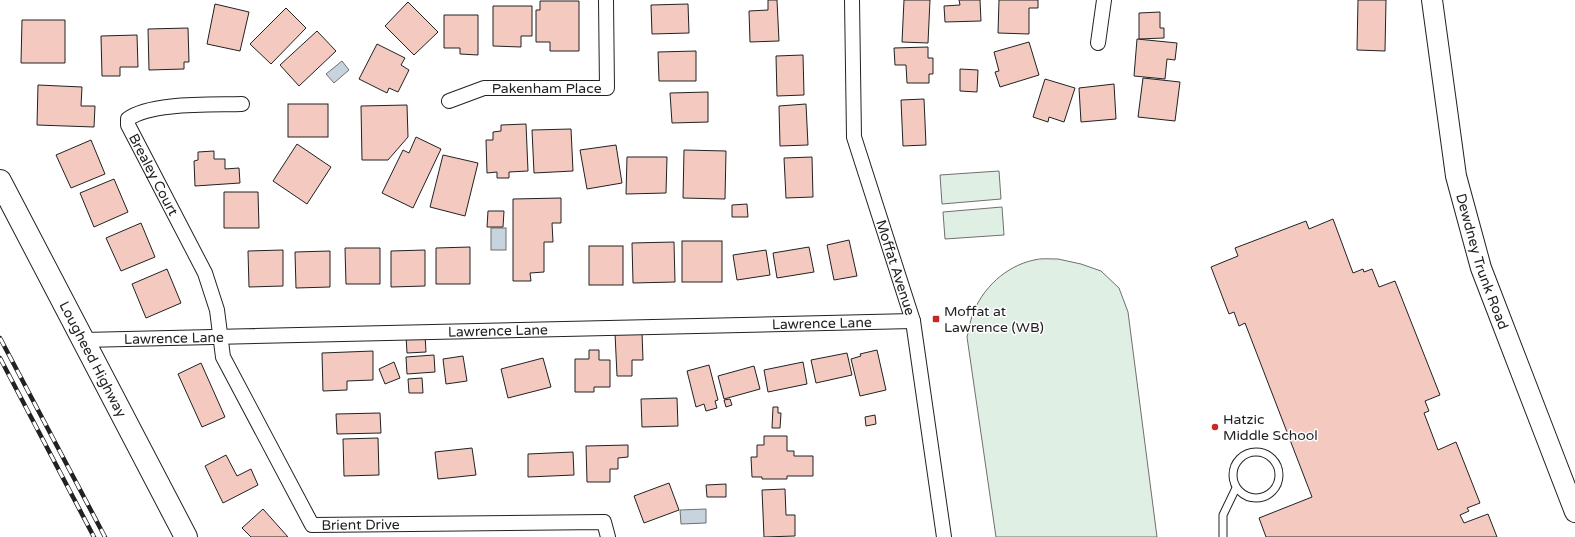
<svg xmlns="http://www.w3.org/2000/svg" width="1575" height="537" viewBox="0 0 1575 537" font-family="'Varela Round',sans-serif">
	<rect width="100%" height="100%" fill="#fff"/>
	<g fill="#e0efe3" stroke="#6f6f6f">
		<path d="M999,171L1001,199L942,204L940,175Z"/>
		<path d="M1002,207L1004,235L945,239L943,212Z"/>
		<path d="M1058,259L1081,264L1101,271L1119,288L1128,312L1157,537H996L967,337C969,330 970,322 972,316C982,288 1006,266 1034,260C1041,258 1050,259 1058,259Z"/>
	</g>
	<g fill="#c7d3dd" stroke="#6f6f6f">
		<path d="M342,61L349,70L334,83L326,74Z"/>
		<rect x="491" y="228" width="15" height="22"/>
		<path d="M706,509V523L681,524L680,510Z"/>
	</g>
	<g fill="#f3c9c0" stroke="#222">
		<path d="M768,0H777L779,41L750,42L749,11L768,10Z"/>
		<path d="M904,0H930L928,43L902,42Z"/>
		<path d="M959,0H980L981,21L945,22L944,6L960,5Z"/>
		<path d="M999,0H1038V8H1029V34L998,33Z"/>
		<path d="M1358,0H1386L1385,51L1357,50Z"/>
		<path d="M540,1H579V51H550V42H536V10H540Z"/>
		<path d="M408,2L438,32L414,55L385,26Z"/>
		<path d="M215,4L249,12L240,51L207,44Z"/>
		<path d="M688,4L689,33L652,34L651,5Z"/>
		<path d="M493,6H532V36H521V47L493,46Z"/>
		<path d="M286,8L306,28L271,64L250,44Z"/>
		<path d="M1160,12V28H1164V38L1139,39V13Z"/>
		<path d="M444,15H478V55L460,54V48H444Z"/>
		<path d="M22,20H65V63H21Z"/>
		<path d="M188,28L189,62H184V69L149,70L148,29Z"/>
		<path d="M317,31L336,51L299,86L280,65Z"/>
		<path d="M137,35L138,67H120V76H102L101,36Z"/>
		<path d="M1137,39L1177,43L1175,60L1167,59L1165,79L1134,76Z"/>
		<path d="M1029,42L1039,75L1000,87L995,72L999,71L994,52Z"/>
		<path d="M377,44L405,58L401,65L409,70L398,92L389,88L387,93L359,79Z"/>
		<path d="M928,47V58H933V74H929V83H907L906,65H895L894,48Z"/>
		<path d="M696,51V81H659L658,52Z"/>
		<path d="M803,55L804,95L777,96L776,56Z"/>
		<path d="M960,69L978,70L977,92L960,91Z"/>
		<path d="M1143,78L1180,82L1175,121L1138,117Z"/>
		<path d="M1045,79L1075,88L1064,122L1049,117L1048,122L1033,117Z"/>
		<path d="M1114,84L1116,119L1081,122L1079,88Z"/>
		<path d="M38,85L82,87L81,106H95L94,127L37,125Z"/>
		<path d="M708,92V122L672,123L670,93Z"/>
		<path d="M924,99L926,145L903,146L901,100Z"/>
		<rect x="288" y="104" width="40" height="33"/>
		<path d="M806,104L808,145L780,146L779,106Z"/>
		<path d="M407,105L408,137L388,160H362L361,106Z"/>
		<path d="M526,124L528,171L509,172V178H497V172L487,173L486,140H493V132L501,131V125Z"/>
		<path d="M571,129L573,171L534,173L532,130Z"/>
		<path d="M416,137L441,149L413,208L382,193L403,150L409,153Z"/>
		<path d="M91,140L105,174L71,188L56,155Z"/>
		<path d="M297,144L331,167L307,204L273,181Z"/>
		<path d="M616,145L622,183L587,189L580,150Z"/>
		<path d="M684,150L726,151L725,199L683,198Z"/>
		<path d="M214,151V159H225V169L239,168L240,183L195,186L194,161L198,160V152Z"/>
		<path d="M443,155L478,163L465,216L430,207Z"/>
		<path d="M627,157H667L666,193L626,194Z"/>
		<path d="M812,157L813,197L786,198L784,158Z"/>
		<path d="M114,179L128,212L94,227L80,193Z"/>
		<path d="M224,192H258L259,228H224Z"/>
		<path d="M561,198V223H552L553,242H544V272L530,273L531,281H513V199Z"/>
		<path d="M747,204L748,217H732V205Z"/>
		<path d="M488,211H504L503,227H487Z"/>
		<path d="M1333,219L1353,273L1363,269L1364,272L1372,269L1379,287L1395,281L1440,395L1425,401L1429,411L1424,413L1438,450L1456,442L1480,503L1467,508L1469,511L1460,515L1464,523L1488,514L1497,537H1266L1259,518L1312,497L1245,323L1239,326L1234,312L1229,314L1211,267L1238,256L1235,248L1306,221L1309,229Z"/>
		<path d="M141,223L155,257L121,271L106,238Z"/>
		<path d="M849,240L857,276L834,280L827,245Z"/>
		<rect x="682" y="241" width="40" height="41"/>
		<path d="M674,242L675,282L633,283L632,243Z"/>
		<rect x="589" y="246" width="34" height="39"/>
		<path d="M470,247V284H436V248Z"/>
		<path d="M809,247L814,272L777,278L773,253Z"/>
		<path d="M345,248H380V284H346Z"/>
		<path d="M283,250V286L249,287L248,251Z"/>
		<path d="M425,250V286L391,287V251Z"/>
		<path d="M766,250L770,275L737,280L733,255Z"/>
		<path d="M330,251V287L296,288L295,252Z"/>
		<path d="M167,269L181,303L146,318L132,284Z"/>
		<path d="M642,332L643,360H632V376H617L615,333Z"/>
		<path d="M425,335L426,352L407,353L406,336Z"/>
		<path d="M589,350H599V360H610V387H594V392H575V359H589Z"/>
		<path d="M877,350L886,390L860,396L851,359L861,356L860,354Z"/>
		<path d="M373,351V380L347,381V390L323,391L322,353Z"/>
		<path d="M847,353L852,375L816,383L811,360Z"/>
		<path d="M434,355L435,372L407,374L406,357Z"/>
		<path d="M463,356L467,381L446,384L443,359Z"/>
		<path d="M543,358L551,387L508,398L501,369Z"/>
		<path d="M394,362L400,378L385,384L379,369Z"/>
		<path d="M803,362L807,384L768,392L764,370Z"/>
		<path d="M201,363L225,417L202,427L178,374Z"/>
		<path d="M709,365L718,400L715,401L717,408L706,411L704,404L696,407L687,371Z"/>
		<path d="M754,366L760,389L724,399L718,376Z"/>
		<path d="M422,378L423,393H409L408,379Z"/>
		<path d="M677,398L678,426L642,427L641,399Z"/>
		<path d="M730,399L732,405L726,407L724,400Z"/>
		<path d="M773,407H778V413H781L780,428H772Z"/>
		<path d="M380,413L381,433L337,434L336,414Z"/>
		<path d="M875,415L876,424L866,426L865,417Z"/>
		<path d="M764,436H787V451H794V456H813V476H787V479H762V477H752L751,457H757V445H764Z"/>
		<path d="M378,438L379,475L344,476L343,439Z"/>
		<path d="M628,445V457L618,458V469H610V482H587L586,446Z"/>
		<path d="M472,448L476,475L438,479L435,452Z"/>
		<path d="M573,452L574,475L528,477V454Z"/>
		<path d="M226,455L237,476L251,469L258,485L223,503L205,466Z"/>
		<path d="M669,483L679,510L644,523L634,496Z"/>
		<path d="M726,484V497H707L706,485Z"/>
		<path d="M785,489L786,515H795V536L764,537L762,490Z"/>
		<path d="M263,509L288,537H251L242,528Z"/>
	</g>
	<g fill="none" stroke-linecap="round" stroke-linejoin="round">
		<g stroke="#222" stroke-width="9">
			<g id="lane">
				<circle cx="1256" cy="475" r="23"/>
				<path d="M1223,537V515L1236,488"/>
			</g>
		</g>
		<g stroke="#222" stroke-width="16">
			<g id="street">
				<path id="s1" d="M852,0L854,137L913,321L944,537"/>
				<path d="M1098,43L1104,0"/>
				<path id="s2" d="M449,101L484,88H607L606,0"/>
				<path id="s3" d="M242,104C213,105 151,102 128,119V125L205,273L217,310L223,357L312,525L604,522L608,537"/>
				<path id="s4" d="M83,340L913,321"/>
			</g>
		</g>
		<g stroke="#222" stroke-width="22">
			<g id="secondary">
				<path id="s5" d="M1432,0L1456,176L1481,268L1575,512"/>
			</g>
		</g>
		<g stroke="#222" stroke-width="24">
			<g id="primary">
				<path id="s6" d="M0,181L186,537"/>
			</g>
		</g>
		<use href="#lane" stroke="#fff" stroke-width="7"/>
		<use href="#street" stroke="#fff" stroke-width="14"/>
		<use href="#secondary" stroke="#fff" stroke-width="20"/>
		<use href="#primary" stroke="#fff" stroke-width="22"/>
		<g stroke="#222" stroke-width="4.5">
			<g id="rail">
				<path d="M0,338L105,537"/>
				<path d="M0,358L94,537"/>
			</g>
		</g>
		<use href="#rail" stroke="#fff" stroke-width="3" stroke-dasharray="9" stroke-linecap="butt"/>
	</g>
	<g fill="#c62828" stroke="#fff" stroke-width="1.5">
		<rect x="932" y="315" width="8" height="8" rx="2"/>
		<circle cx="1215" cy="427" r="4"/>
	</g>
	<g text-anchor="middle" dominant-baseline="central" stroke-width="3" stroke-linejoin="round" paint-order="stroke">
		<g font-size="14" fill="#222" stroke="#fff">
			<text stroke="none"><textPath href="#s2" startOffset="100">Pakenham Place</textPath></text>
			<text stroke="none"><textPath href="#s3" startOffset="178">Brealey Court</textPath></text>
			<text stroke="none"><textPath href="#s5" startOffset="267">Dewdney Trunk Road</textPath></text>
			<text stroke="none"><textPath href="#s1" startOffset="274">Moffat Avenue</textPath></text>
			<text stroke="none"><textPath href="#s4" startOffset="739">Lawrence Lane</textPath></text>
			<text stroke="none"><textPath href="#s4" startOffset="415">Lawrence Lane</textPath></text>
			<text stroke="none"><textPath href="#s4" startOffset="91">Lawrence Lane</textPath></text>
			<text stroke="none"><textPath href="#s6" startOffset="201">Lougheed Highway</textPath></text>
			<text stroke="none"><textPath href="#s3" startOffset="614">Brient Drive</textPath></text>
		</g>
		<g font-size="14" fill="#222" stroke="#fff" text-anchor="start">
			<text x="944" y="311">Moffat at<tspan x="944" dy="16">Lawrence (WB)</tspan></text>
			<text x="1223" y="419">Hatzic<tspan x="1223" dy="16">Middle School</tspan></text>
		</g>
	</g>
</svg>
